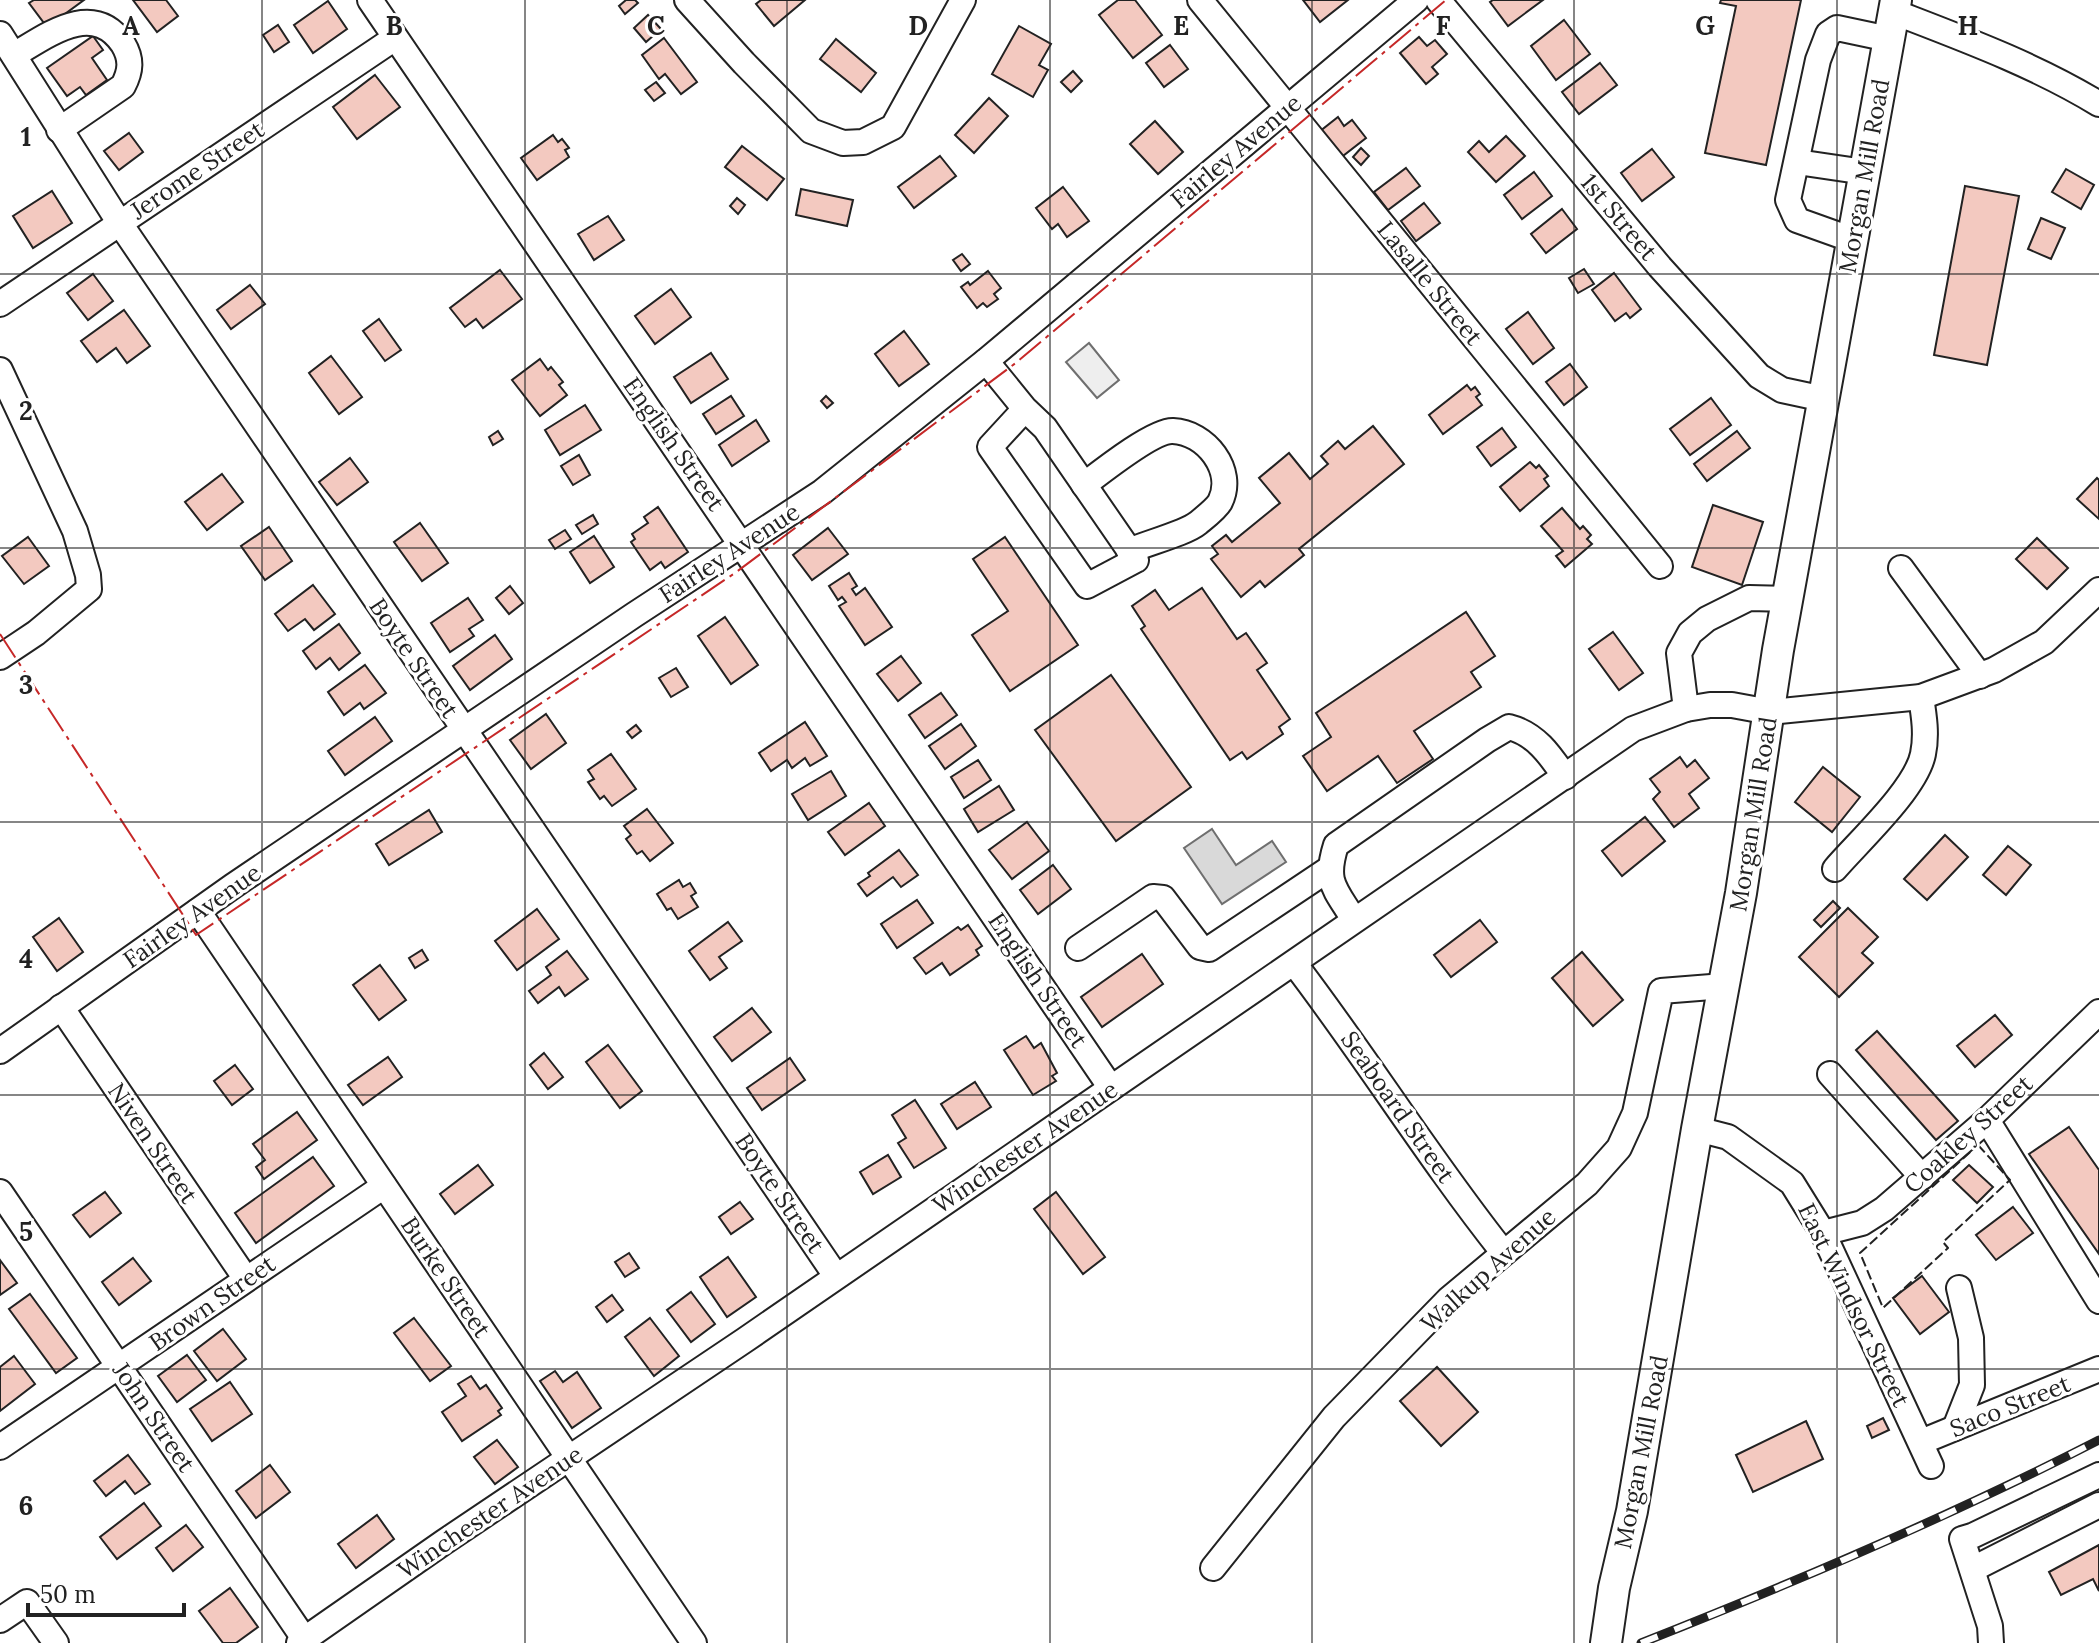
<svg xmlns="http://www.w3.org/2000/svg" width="2099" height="1643" viewBox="0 0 2099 1643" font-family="Lora,serif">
	<rect width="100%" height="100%" fill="#fff"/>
	<path fill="#eee" stroke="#6f6f6f" stroke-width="2" d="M1089,343L1119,380L1097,398L1066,362Z"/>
	<path fill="#d9d9d9" stroke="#6f6f6f" stroke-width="2" d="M1212,829L1236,865L1272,841L1286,862L1222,904L1184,848Z"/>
	<g fill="#f3c9c0" stroke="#222" stroke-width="2">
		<path d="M34,0H84L47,27L29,3Z"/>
		<path d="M133,0H166L178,16L157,32Z"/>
		<path d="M626,0H635L638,3L625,14L619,6Z"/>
		<path d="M761,0H805L774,26L756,4Z"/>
		<path d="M1118,0H1135L1162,35L1133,58L1099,15Z"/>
		<path d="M1303,0H1348L1320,22Z"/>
		<path d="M1493,0H1543L1508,26L1490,2Z"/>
		<path d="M1721,0H1801L1766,165L1705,153L1736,6L1720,3Z"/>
		<path d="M328,1L347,29L313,53L294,25Z"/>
		<path d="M648,15L661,29L646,42L634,28Z"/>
		<path d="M1564,20L1590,54L1556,80L1531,46Z"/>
		<path d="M278,25L289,42L274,52L263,35Z"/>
		<path d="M1019,26L1051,44L1039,65L1048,70L1033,97L992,74Z"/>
		<path d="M93,36L103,50L92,58L107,80L86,95L80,87L67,96L47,68Z"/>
		<path d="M1419,37L1427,46L1435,40L1447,54L1432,67L1438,74L1426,84L1400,53Z"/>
		<path d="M664,38L697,82L681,94L665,74L659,79L642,55Z"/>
		<path d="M836,39L876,73L861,92L820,59Z"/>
		<path d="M1170,45L1188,69L1164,87L1146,63Z"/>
		<path d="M1600,63L1617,85L1579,114L1562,92Z"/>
		<path d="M1073,71L1082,81L1071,92L1061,82Z"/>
		<path d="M375,75L400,107L357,139L333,107Z"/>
		<path d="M656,82L665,93L654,101L645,90Z"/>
		<path d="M989,98L1008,116L974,153L955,135Z"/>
		<path d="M1338,117L1344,126L1352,120L1366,138L1339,159L1319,132Z"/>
		<path d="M1155,121L1183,152L1158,174L1130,144Z"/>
		<path d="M129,133L143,152L119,170L104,151Z"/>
		<path d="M553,135L558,142L562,139L569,148L565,150L569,157L537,180L521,158Z"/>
		<path d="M1506,136L1525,156L1496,182L1468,152L1479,141L1489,152Z"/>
		<path d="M742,146L784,179L767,200L725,167Z"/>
		<path d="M1361,148L1369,156L1361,165L1353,157Z"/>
		<path d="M1652,149L1674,177L1642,201L1621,173Z"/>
		<path d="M940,156L956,176L914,208L898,187Z"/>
		<path d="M1406,168L1420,186L1388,210L1374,192Z"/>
		<path d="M2066,169L2094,185L2081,209L2052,192Z"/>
		<path d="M1534,172L1552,196L1522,219L1504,195Z"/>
		<path d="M1965,186L2019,196L1987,365L1934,355Z"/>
		<path d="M1063,187L1089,221L1067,237L1058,224L1052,229L1036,208Z"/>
		<path d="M801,189L853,200L847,226L796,215Z"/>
		<path d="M52,191L72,223L33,248L13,216Z"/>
		<path d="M737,198L745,205L738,214L730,206Z"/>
		<path d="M1424,203L1440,223L1416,241L1401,221Z"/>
		<path d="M1562,209L1577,229L1546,253L1531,234Z"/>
		<path d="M608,216L624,240L594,260L578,234Z"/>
		<path d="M2041,218L2065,228L2051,259L2028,249Z"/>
		<path d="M962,254L970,264L961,271L953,260Z"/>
		<path d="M1584,269L1594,284L1578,293L1569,278Z"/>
		<path d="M500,270L522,299L483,328L476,319L465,327L450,308Z"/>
		<path d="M988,271L1001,288L994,294L998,299L987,307L983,303L977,308L961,287L968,282L970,285Z"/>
		<path d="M1614,273L1641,309L1630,318L1626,313L1615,321L1592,290Z"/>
		<path d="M93,274L113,301L88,320L67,293Z"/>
		<path d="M250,285L265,304L231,329L217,310Z"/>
		<path d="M671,289L691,317L655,344L635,316Z"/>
		<path d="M124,310L150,346L127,363L116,348L97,362L81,341Z"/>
		<path d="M1528,312L1554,348L1533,364L1506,329Z"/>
		<path d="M379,319L401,350L385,361L363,331Z"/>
		<path d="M904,331L929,364L899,386L875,354Z"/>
		<path d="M711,353L728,379L691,403L674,377Z"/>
		<path d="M331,356L362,397L339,414L309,373Z"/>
		<path d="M540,359L548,370L551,367L563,382L559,385L567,395L540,416L512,380Z"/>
		<path d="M1570,364L1587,387L1564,405L1546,382Z"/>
		<path d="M1467,385L1471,390L1475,387L1480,394L1476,397L1482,405L1443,434L1429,415Z"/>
		<path d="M731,396L744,416L716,434L703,414Z"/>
		<path d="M826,396L833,403L827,408L821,401Z"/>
		<path d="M1711,398L1731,425L1690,455L1670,429Z"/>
		<path d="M585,405L601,430L560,455L545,430Z"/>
		<path d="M756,420L769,441L732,466L719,445Z"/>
		<path d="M1373,426L1404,464L1299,549L1304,555L1265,587L1260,581L1241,597L1211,559L1218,554L1212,546L1226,535L1232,542L1280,503L1259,478L1289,453L1310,479L1328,464L1321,456L1338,441L1345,449Z"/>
		<path d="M1502,428L1516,447L1491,466L1477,447Z"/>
		<path d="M498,431L503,439L493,445L489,437Z"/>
		<path d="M1737,431L1750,448L1707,481L1694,464Z"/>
		<path d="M579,455L590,475L573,485L561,466Z"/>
		<path d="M350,458L368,482L337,505L319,482Z"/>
		<path d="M1530,462L1536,468L1539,465L1548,476L1544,479L1549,486L1520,511L1500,487Z"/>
		<path d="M222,474L243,502L207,530L185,502Z"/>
		<path d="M2097,478L2099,480V519L2077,499Z"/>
		<path d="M1713,505L1763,522L1742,585L1692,567Z"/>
		<path d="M658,507L688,552L665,568L661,562L650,570L631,542L635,539L632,534L648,523L644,517Z"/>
		<path d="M1562,508L1580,529L1583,526L1591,535L1587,539L1592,544L1565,567L1556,556L1563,551L1541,526Z"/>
		<path d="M593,515L598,524L582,534L576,525Z"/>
		<path d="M420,523L448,563L422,581L394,542Z"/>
		<path d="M269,527L292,561L265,580L241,546Z"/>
		<path d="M828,528L848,554L812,580L793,555Z"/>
		<path d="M565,530L571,539L555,549L549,540Z"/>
		<path d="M594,536L614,567L590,583L570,552Z"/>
		<path d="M28,537L49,566L24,584L2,556Z"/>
		<path d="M1005,537L1078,645L1010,691L972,635L1008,611L973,559Z"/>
		<path d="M2037,538L2068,568L2047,589L2016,559Z"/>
		<path d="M849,573L857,586L852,589L856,595L865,588L892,627L865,645L839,606L846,602L842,597L838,600L829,586Z"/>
		<path d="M313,585L335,614L314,630L305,619L288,631L275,614Z"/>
		<path d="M510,586L523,603L509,614L496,598Z"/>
		<path d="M1202,588L1237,639L1246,633L1267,663L1257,670L1290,719L1279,727L1283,734L1247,759L1242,752L1230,760L1141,629L1145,626L1132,606L1155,590L1169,610Z"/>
		<path d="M468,598L483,620L469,629L474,636L450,652L431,623Z"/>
		<path d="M1466,612L1495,656L1471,672L1481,687L1414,731L1433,759L1397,783L1378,756L1327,791L1303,756L1331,737L1316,713Z"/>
		<path d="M725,617L758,665L731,684L698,636Z"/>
		<path d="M339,624L360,653L339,670L330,658L316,669L303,651Z"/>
		<path d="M1613,632L1643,673L1619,690L1589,649Z"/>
		<path d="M495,635L512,659L470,690L453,666Z"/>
		<path d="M901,656L921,683L898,701L877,674Z"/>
		<path d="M365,665L386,693L364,709L360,703L344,715L328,692Z"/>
		<path d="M676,668L688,687L671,697L659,678Z"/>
		<path d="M1111,675L1191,787L1116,841L1035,730Z"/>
		<path d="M941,693L957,715L925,738L909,715Z"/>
		<path d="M546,714L566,743L531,769L510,740Z"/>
		<path d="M375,717L392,741L345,775L328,751Z"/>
		<path d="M805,722L827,756L810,766L805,758L792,768L787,760L771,771L759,753Z"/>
		<path d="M961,724L976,746L945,769L929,746Z"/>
		<path d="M636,725L641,731L632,738L627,732Z"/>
		<path d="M611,754L636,789L612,806L604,796L600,799L588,782L594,779L588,770Z"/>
		<path d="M1680,757L1687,767L1695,760L1709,778L1689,794L1699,808L1674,827L1653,799L1660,792L1650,779Z"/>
		<path d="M978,760L991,780L964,798L951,777Z"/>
		<path d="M1823,767L1860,797L1832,832L1795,802Z"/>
		<path d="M831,771L846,796L808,820L792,794Z"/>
		<path d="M999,786L1014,810L978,832L964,809Z"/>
		<path d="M869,803L885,826L845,855L828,832Z"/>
		<path d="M647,809L673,843L650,861L642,851L637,854L626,839L631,835L624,826Z"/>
		<path d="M429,810L442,832L389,865L376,844Z"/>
		<path d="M1645,817L1665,841L1622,876L1602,851Z"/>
		<path d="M1027,822L1049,851L1012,879L989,850Z"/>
		<path d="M1945,835L1968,857L1927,900L1904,879Z"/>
		<path d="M2008,846L2031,865L2006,895L1983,875Z"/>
		<path d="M899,850L918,875L901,887L893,877L867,896L858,884L870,876L868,873Z"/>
		<path d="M1053,865L1071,889L1038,914L1020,890Z"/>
		<path d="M679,880L683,887L690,883L696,893L691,896L698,907L678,919L671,908L667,910L657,894Z"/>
		<path d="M917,900L933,923L897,948L881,924Z"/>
		<path d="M1833,901L1840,908L1821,927L1814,920Z"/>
		<path d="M1848,908L1878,937L1862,953L1873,963L1839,997L1799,957Z"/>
		<path d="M537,909L559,939L517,970L495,941Z"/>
		<path d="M59,918L83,952L57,971L33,937Z"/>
		<path d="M1480,920L1497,942L1451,977L1434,955Z"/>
		<path d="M728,922L742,941L719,957L727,968L710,980L689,951Z"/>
		<path d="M968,925L982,946L976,950L979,955L950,975L942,963L926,974L914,958L958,927L961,930Z"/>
		<path d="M422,950L428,960L415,968L409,958Z"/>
		<path d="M567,951L588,979L565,996L559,987L538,1003L529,991L551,975L546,967Z"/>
		<path d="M1582,952L1623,1000L1593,1026L1552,978Z"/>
		<path d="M1142,954L1163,984L1102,1027L1081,997Z"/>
		<path d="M380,965L406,1000L379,1020L353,985Z"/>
		<path d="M752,1008L771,1032L732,1061L714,1037Z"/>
		<path d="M1995,1015L2012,1035L1975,1067L1957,1046Z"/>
		<path d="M1877,1031L1958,1121L1936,1140L1856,1050Z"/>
		<path d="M1026,1036L1034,1048L1041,1043L1057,1073L1052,1076L1056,1081L1033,1095L1004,1050Z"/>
		<path d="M608,1045L642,1091L620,1108L586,1062Z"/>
		<path d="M544,1053L563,1077L548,1089L530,1065Z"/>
		<path d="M388,1057L402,1077L363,1105L348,1085Z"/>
		<path d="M790,1058L805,1080L762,1110L747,1088Z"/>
		<path d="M235,1065L253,1089L232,1105L214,1081Z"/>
		<path d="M975,1082L991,1107L957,1129L941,1104Z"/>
		<path d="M915,1100L946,1148L914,1168L898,1143L906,1138L892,1115Z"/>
		<path d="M297,1112L317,1140L264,1179L256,1167L265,1160L253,1144Z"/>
		<path d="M2069,1127L2099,1170V1254L2029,1154Z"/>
		<path d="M888,1155L901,1177L873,1194L860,1172Z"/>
		<path d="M313,1157L334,1186L256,1243L235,1213Z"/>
		<path d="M478,1165L493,1185L455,1214L440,1194Z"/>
		<path d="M1969,1165L1993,1187L1977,1203L1953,1180Z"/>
		<path d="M105,1192L121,1213L90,1237L73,1215Z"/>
		<path d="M1056,1192L1105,1257L1083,1274L1034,1209Z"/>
		<path d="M740,1202L753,1219L731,1234L719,1217Z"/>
		<path d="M2013,1207L2033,1233L1996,1260L1976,1235Z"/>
		<path d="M629,1253L639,1268L625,1277L615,1262Z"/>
		<path d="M728,1257L756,1297L727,1317L700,1277Z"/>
		<path d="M133,1258L151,1281L119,1305L102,1282Z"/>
		<path d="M0,1260L17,1283L0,1295Z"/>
		<path d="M1922,1276L1949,1312L1920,1334L1893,1298Z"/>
		<path d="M691,1292L715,1324L691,1342L667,1310Z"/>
		<path d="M30,1294L77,1358L56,1373L9,1309Z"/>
		<path d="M612,1295L623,1310L607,1322L596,1307Z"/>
		<path d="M414,1318L451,1366L430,1381L394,1333Z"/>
		<path d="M650,1318L679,1356L654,1376L625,1337Z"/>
		<path d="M223,1329L246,1359L217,1381L194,1351Z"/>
		<path d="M187,1355L206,1380L177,1402L158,1376Z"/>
		<path d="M14,1356L35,1384L0,1411V1367Z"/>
		<path d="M1437,1367L1478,1412L1441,1446L1400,1401Z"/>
		<path d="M555,1371L563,1382L577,1372L601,1408L572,1428L540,1381Z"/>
		<path d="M471,1376L480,1389L486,1385L502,1408L498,1411L501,1415L462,1441L442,1412L466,1396L458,1384Z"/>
		<path d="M230,1382L252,1414L212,1441L190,1409Z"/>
		<path d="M1883,1418L1889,1430L1872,1438L1867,1426Z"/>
		<path d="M1806,1421L1823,1459L1753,1492L1736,1455Z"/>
		<path d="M497,1440L518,1467L495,1484L474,1457Z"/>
		<path d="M128,1455L150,1484L135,1494L125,1481L106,1496L94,1481Z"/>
		<path d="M270,1465L290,1492L256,1518L236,1491Z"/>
		<path d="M144,1503L161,1526L117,1559L100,1537Z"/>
		<path d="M377,1515L394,1539L356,1568L338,1544Z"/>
		<path d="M186,1525L203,1547L173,1571L156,1548Z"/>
		<path d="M2099,1545V1591L2093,1579L2061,1595L2049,1572Z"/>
		<path d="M230,1588L258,1627L236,1643H223L199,1611Z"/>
	</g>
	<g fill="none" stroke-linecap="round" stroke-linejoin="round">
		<g stroke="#222" stroke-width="28">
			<g id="minor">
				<path d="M370,0L1111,1088"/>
				<path d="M687,0L744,63L811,131L843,143L863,142L893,127L963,0"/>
				<path d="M1200,0L1660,566"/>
				<path d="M1438,0L1660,267L1759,376L1782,390L1824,399"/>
				<path d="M1894,12C1964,39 2035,65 2099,104"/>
				<path d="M0,34L119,222L836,1276"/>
				<path d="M14,55C48,35 93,0 123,44C132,59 131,71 123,86L59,130"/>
				<path d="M1797,162L1865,172"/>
				<path d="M1853,240L1797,220L1788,200L1818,60L1828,34L1837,28L1889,39"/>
				<path d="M0,304L395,38"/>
				<path d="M986,361L1025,409L1045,428L1136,560L1087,586L990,447L1025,409"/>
				<path d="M0,370L75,531L88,575L89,589L36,633L0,657"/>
				<path d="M1084,485C1101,472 1154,430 1173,431C1205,432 1236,470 1220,502C1216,509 1204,518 1198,523C1186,533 1147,543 1129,551"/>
				<path d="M1901,568L1980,676"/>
				<path d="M1686,709L1679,653L1690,633L1707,619L1749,598L1788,599"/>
				<path d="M1835,869C1859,841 1916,789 1923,754C1927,735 1924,716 1921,697"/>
				<path d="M198,911L694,1643"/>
				<path d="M1354,920C1335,888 1324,883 1336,845L1487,740L1509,727C1536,734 1550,755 1565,777"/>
				<path d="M1078,948L1153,897L1163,898L1200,947L1209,949L1329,869"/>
				<path d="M1294,963C1366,1057 1429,1159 1503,1252"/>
				<path d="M61,1007L246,1279"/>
				<path d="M0,1051L233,886L634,615L822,492L986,361L1416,0"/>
				<path d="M1830,1074L1922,1177"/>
				<path d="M1987,1120L2099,1301"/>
				<path d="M1697,1129L1728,1137L1792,1183L1823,1233L1931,1466"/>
				<path d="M0,1192L307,1643"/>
				<path d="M1823,1233L1862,1223L1884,1209L1987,1120L2099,1012"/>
				<path d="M1955,1428L1972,1385L1971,1338L1959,1288"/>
				<path d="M1921,1442L2099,1369"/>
				<path d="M0,1447L384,1186"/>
				<path d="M1213,1568L1334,1417L1449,1299L1587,1184L1619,1148L1635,1113L1661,991L1724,986"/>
				<path d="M1973,1569L2099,1505"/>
				<path d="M0,1620L27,1602L56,1643"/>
				<path d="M299,1643L444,1542L745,1340L1633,729L1686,709L1710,705H1732L1770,712L1921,697L1994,670L2044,642L2099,590"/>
				<path d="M1991,1643L1990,1626L1962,1539L1972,1536L2099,1475"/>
			</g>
		</g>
		<g stroke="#222" stroke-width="34">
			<path id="major" d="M1606,1643L1614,1588L1632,1511L1697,1129L1741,893L1778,650L1896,0"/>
		</g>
		<use href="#minor" stroke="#fff" stroke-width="24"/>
		<use href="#major" stroke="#fff" stroke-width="30"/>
		<g stroke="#222" stroke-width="9">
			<path id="rail" d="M1641,1643C1796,1582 1951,1516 2099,1440"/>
		</g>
		<use href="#rail" stroke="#fff" stroke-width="6" stroke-dasharray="18" stroke-linecap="butt"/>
		<path stroke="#222" stroke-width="2" stroke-dasharray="10 4" stroke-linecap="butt" d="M1978,1145L2010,1180L1943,1242L1948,1248L1883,1308L1860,1253Z"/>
		<path stroke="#c62828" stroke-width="2" stroke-dasharray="28 6 4 6" stroke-linecap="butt" d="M0,634L196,935L735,573L1017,362L1446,0"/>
	</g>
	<path fill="none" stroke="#222" stroke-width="2" stroke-opacity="0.55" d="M262,0V1643M525,0V1643M787,0V1643M1050,0V1643M1312,0V1643M1574,0V1643M1837,0V1643M0,274H2099M0,548H2099M0,822H2099M0,1095H2099M0,1369H2099"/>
	<g text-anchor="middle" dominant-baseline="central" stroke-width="6" stroke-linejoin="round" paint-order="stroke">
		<g font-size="24" fill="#222" stroke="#fff">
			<text transform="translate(1236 151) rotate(-40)">Fairley Avenue</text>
			<text transform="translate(197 170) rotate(-34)">Jerome Street</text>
			<text transform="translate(1864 176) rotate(-80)">Morgan Mill Road</text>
			<text transform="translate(1619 217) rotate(50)">1st Street</text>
			<text transform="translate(1430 283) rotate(51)">Lasalle Street</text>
			<text transform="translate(674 444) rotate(55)">English Street</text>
			<text transform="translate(729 553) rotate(-33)">Fairley Avenue</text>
			<text transform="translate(414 658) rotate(56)">Boyte Street</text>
			<text transform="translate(1753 814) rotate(-81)">Morgan Mill Road</text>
			<text transform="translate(192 916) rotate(-35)">Fairley Avenue</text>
			<text transform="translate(1038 980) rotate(56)">English Street</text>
			<text transform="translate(1398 1107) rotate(55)">Seaboard Street</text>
			<text transform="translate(1968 1134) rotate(-42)">Coakley Street</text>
			<text transform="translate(153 1143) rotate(56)">Niven Street</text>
			<text transform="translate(1025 1147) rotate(-34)">Winchester Avenue</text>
			<text transform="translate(780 1193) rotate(56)">Boyte Street</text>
			<text transform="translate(1488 1270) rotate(-42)">Walkup Avenue</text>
			<text transform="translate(446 1277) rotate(56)">Burke Street</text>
			<text transform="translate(212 1303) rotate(-35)">Brown Street</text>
			<text transform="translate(1854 1305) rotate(64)">East Windsor Street</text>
			<text transform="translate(2010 1406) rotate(-22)">Saco Street</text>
			<text transform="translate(154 1417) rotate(56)">John Street</text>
			<text transform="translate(1641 1452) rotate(-79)">Morgan Mill Road</text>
			<text transform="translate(490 1512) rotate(-34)">Winchester Avenue</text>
		</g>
	</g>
	<g font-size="26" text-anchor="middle" font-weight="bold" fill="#222" stroke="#fff" stroke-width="6" stroke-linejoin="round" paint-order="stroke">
		<text x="131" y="35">A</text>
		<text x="394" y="35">B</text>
		<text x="656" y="35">C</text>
		<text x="918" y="35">D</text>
		<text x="1181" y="35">E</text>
		<text x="1443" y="35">F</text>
		<text x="1705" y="35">G</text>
		<text x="1968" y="35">H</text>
		<text x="26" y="146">1</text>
		<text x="26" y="420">2</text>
		<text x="26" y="694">3</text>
		<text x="26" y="968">4</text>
		<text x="26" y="1241">5</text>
		<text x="26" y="1515">6</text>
	</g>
	<path d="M28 1603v12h156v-12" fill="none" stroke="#222222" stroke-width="4"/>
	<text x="40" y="1603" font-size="24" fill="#222222" stroke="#ffffff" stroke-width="6" paint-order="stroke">50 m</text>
</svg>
